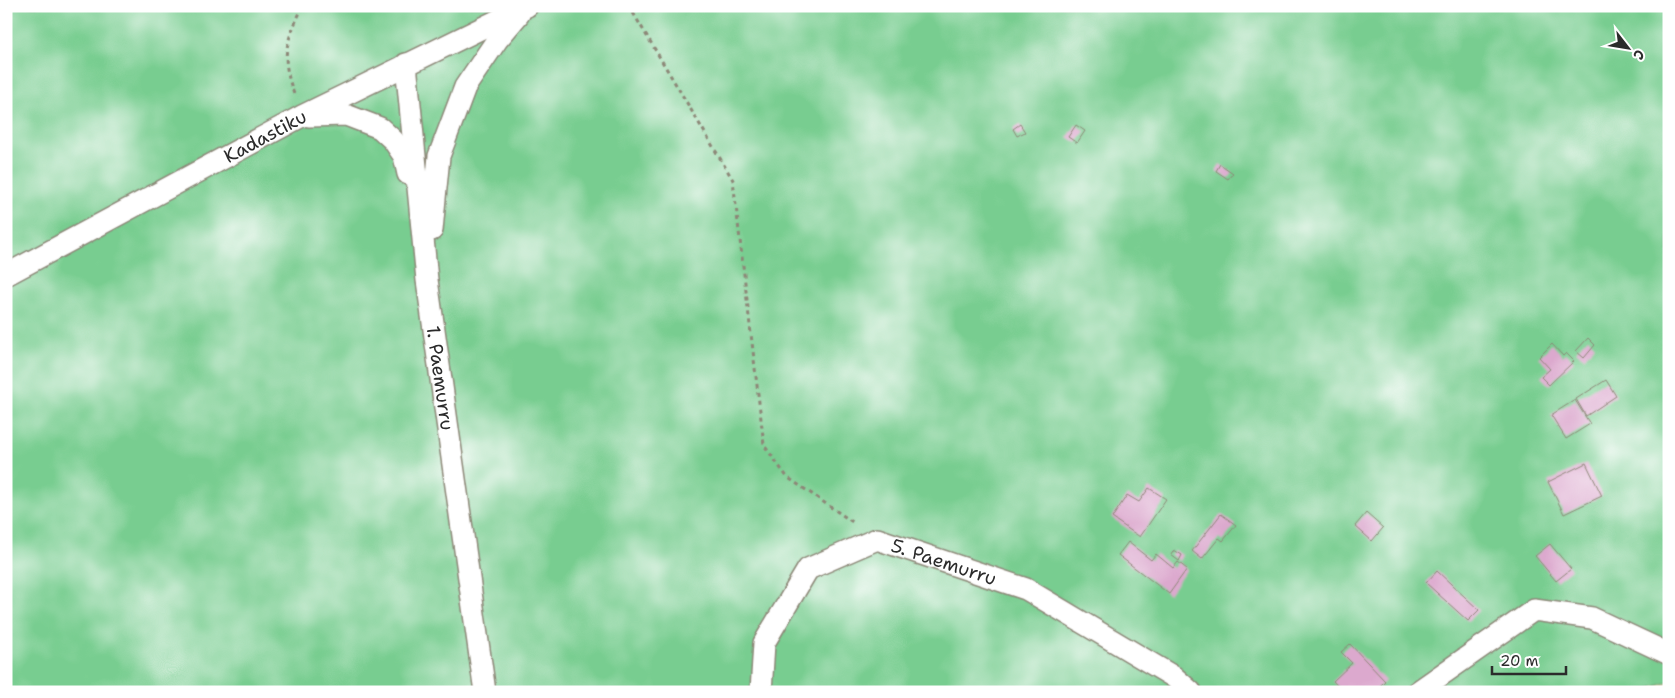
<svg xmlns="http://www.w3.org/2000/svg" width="1675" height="698" viewBox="0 0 1675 698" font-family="'Shantell Sans',sans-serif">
	<rect width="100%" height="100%" fill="#fff"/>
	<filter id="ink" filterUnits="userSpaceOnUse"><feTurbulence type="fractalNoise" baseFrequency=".02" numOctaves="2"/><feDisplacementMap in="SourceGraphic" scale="10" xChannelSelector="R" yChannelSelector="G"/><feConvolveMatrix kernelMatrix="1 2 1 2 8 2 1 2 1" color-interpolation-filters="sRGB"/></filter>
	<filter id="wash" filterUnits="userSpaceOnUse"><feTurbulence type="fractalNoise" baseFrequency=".0096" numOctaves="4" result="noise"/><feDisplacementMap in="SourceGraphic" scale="20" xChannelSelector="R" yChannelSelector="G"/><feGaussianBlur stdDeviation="1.12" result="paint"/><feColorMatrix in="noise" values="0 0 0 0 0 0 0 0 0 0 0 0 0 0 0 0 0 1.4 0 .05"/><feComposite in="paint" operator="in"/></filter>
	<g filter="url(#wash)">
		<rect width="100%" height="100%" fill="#ece3c3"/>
		<path fill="#78cd90" stroke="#527c5e" d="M6,6H1669V682L1640,692H6Z"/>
		<g id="blocks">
			<g fill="#dca9ce">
				<path d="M1020,124L1025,132L1017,136L1013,129Z"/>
				<path d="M1076,125L1085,131L1077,143L1068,137Z"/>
				<path d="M1220,164L1233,173L1228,179L1216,171Z"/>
				<path d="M1588,338L1595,345L1584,358L1576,351Z"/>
				<path d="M1552,344L1563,356L1566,353L1574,361L1549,385L1541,377L1550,369L1539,357Z"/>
				<path d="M1606,380L1616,396L1586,416L1576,399Z"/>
				<path d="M1575,400L1590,424L1566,439L1551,415Z"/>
				<path d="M1586,463L1602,496L1564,514L1548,482Z"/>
				<path d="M1149,488L1166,499L1140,537L1112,518L1127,495L1139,502Z"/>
				<path d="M1366,513L1383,528L1372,541L1355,526Z"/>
				<path d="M1221,514L1236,525L1223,541L1219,538L1202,559L1192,551Z"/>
				<path d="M1128,542L1151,560L1156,554L1173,568L1178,562L1187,569L1169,594L1118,555Z"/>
				<path d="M1550,544L1571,569L1556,581L1535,556Z"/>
				<path d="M1174,550L1182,555L1179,561L1171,555Z"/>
				<path d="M1437,571L1479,610L1468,621L1426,583Z"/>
				<path d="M1350,644L1385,681L1374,692H1343L1333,681L1352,663L1341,652Z"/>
			</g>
		</g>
	</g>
	<g filter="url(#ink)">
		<use href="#blocks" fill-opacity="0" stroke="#8c8777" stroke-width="1"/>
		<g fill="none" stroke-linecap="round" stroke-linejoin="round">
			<g stroke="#8c8777" stroke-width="24">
				<g id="street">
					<path id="s1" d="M406,64L427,280L485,692"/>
					<path d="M309,116L346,115L380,128L393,140L404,156L408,174"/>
					<path d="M432,230L439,156L465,87L497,40L519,14"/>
					<path id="s2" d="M6,275L302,116L527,6"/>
					<path id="s3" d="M761,692L764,643L808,569L877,539L1026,589L1174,677L1191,692"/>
					<path d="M1417,692L1534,610L1592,618L1669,654"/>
				</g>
			</g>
			<g stroke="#8c8777" stroke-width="3" stroke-dasharray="4 4" stroke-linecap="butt">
				<path d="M629,6L733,180L764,445L787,477L854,523"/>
				<path d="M294,94C280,56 286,42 303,6"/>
			</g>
			<use href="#street" stroke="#fff" stroke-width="21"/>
		</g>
	</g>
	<g text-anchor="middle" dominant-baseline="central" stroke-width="4" stroke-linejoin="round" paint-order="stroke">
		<g font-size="19" fill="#2b2b2b" stroke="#fff">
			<text stroke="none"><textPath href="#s2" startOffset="294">Kadastiku</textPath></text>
			<text stroke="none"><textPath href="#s1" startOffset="316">1. Paemurru</textPath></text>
			<text stroke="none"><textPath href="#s3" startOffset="281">5. Paemurru</textPath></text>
		</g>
	</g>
	<rect width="1675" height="698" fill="none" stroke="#fff" stroke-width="25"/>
	<g transform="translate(1628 48) rotate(121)" stroke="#ffffff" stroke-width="4" paint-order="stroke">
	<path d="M0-4L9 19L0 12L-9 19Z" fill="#2b2b2b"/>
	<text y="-8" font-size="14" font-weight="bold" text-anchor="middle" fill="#2b2b2b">С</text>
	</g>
	<path d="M1492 666v8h74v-8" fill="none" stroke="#2b2b2b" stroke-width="2.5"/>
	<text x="1500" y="666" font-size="15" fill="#2b2b2b" stroke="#ffffff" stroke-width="4" paint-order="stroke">20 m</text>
</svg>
